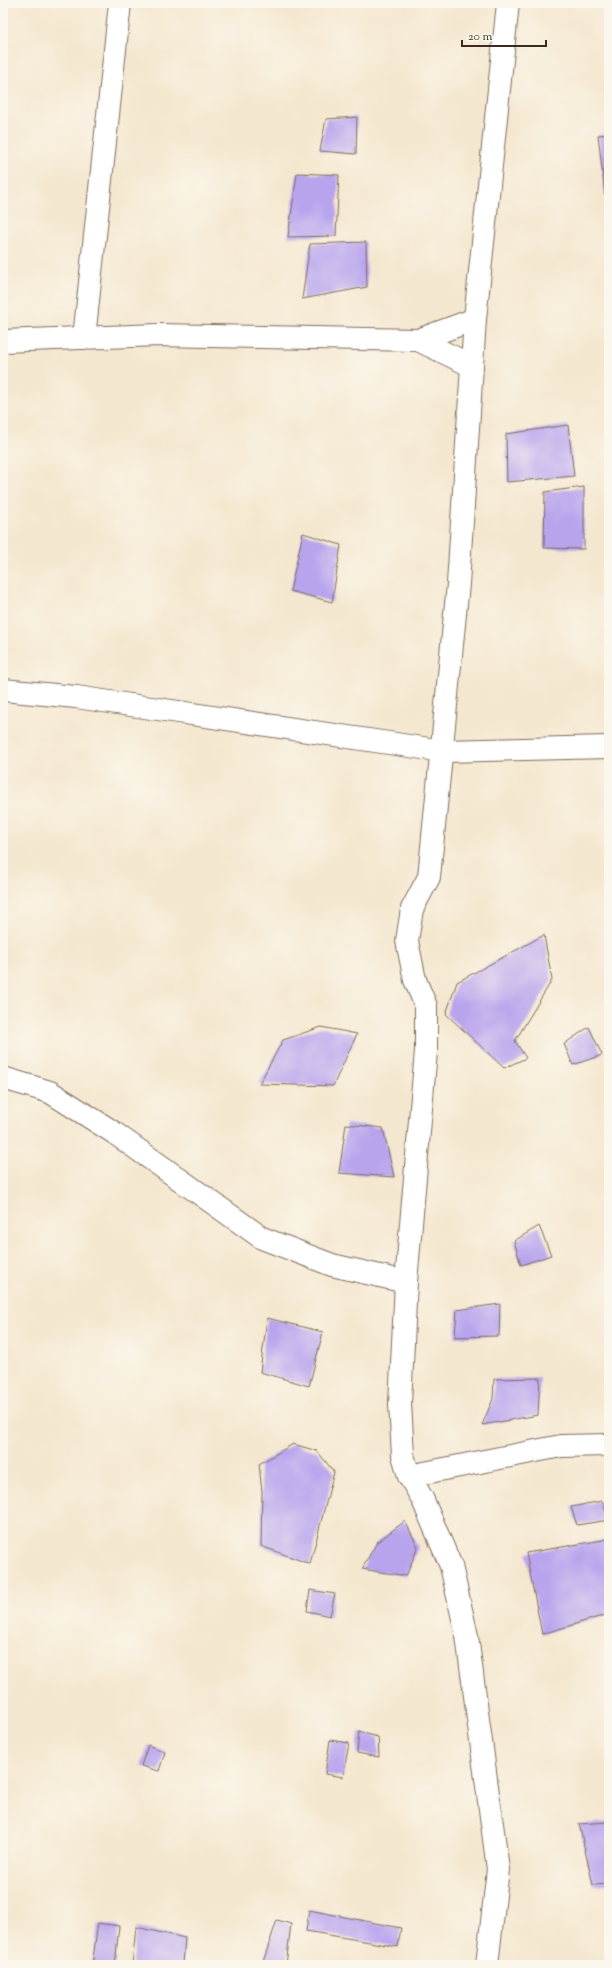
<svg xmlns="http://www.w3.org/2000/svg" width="612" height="1968" viewBox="0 0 612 1968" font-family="'Sorts Mill Goudy',serif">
	<rect width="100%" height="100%" fill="#fbf7ec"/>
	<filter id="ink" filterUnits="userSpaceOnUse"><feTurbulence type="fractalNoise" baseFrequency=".025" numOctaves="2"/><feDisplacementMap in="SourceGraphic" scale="8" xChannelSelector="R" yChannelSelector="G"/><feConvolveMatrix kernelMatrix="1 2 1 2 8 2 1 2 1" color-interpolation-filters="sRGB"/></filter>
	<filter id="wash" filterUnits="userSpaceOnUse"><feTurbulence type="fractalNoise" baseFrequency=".012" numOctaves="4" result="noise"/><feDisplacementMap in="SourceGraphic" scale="16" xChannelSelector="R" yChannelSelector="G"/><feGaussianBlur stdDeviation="0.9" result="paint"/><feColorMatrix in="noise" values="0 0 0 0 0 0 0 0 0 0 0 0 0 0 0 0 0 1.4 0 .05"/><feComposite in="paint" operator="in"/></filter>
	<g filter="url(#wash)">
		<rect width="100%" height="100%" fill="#f4e7cf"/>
		<g id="blocks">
			<g fill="#b8a3ed">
				<path d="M357,117L356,154L320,151L326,119Z"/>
				<path d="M609,134V194L605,195L598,135Z"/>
				<path d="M297,173L339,175L336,236L288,237Z"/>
				<path d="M366,242L367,287L302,299L310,244Z"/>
				<path d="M568,425L574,476L507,482L506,434Z"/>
				<path d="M584,487V549L544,548L545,492Z"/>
				<path d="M303,533L341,545L332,602L290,591Z"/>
				<path d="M544,935L552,980L515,1041L526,1058L504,1068L446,1014L457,982Z"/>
				<path d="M321,1027L357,1034L333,1086L259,1084L283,1040Z"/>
				<path d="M589,1027L602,1055L573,1065L564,1044Z"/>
				<path d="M346,1124L383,1128L394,1177L339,1173Z"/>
				<path d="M539,1226L551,1255L521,1265L514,1241Z"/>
				<path d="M500,1304L499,1336L455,1337L457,1310Z"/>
				<path d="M267,1318L323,1332L309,1386L260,1372Z"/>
				<path d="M540,1378L538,1415L482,1425L493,1399L494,1379Z"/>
				<path d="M293,1444L317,1451L334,1472L310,1564L261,1546L262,1492L259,1464Z"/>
				<path d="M602,1501L609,1520L577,1525L571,1507Z"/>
				<path d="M405,1521L418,1547L406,1576L362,1569L377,1542Z"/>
				<path d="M609,1539V1614L542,1634L526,1553Z"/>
				<path d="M310,1590L335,1594L330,1616L307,1611Z"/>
				<path d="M359,1732L378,1737L379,1757L357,1753Z"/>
				<path d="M330,1740L349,1743L343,1777L325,1774Z"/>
				<path d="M148,1745L165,1752L159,1771L141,1766Z"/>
				<path d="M609,1822V1884L593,1885L579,1824Z"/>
				<path d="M309,1910L401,1928L398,1947L306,1931Z"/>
				<path d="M277,1920L291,1924L286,1965H262Z"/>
				<path d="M98,1923L119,1926L115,1965H92Z"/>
				<path d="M136,1927L185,1938L183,1965H132Z"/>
			</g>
		</g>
	</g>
	<g filter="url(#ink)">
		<use href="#blocks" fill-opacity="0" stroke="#7c6c5c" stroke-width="1"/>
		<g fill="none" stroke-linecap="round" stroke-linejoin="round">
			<g stroke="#7c6c5c" stroke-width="24">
				<g id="minor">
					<path d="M84,338L120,3"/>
					<path d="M418,340L472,366"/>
					<path d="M3,341L158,335L418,340L475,319"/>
					<path d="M3,690L76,697L443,751L609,747"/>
					<path d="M3,1078L50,1092L113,1132L262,1238L332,1265L406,1282"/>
					<path d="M409,1476L561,1446L609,1445"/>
					<path d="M487,1965L498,1869L467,1636L451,1566L422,1498L409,1476L403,1455L400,1404L406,1282L426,1051V1006L415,980L407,941L412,909L429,877L458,584L475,319L508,3"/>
				</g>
			</g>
			<use href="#minor" stroke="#fff" stroke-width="22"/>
		</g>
	</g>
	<rect width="612" height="1968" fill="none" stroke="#fbf7ec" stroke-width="16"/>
	<path d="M462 40v6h84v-6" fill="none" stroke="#3b2a1e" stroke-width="2"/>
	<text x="468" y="40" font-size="12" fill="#3b2a1e" stroke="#fbf7ec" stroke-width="3" paint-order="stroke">20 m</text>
</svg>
